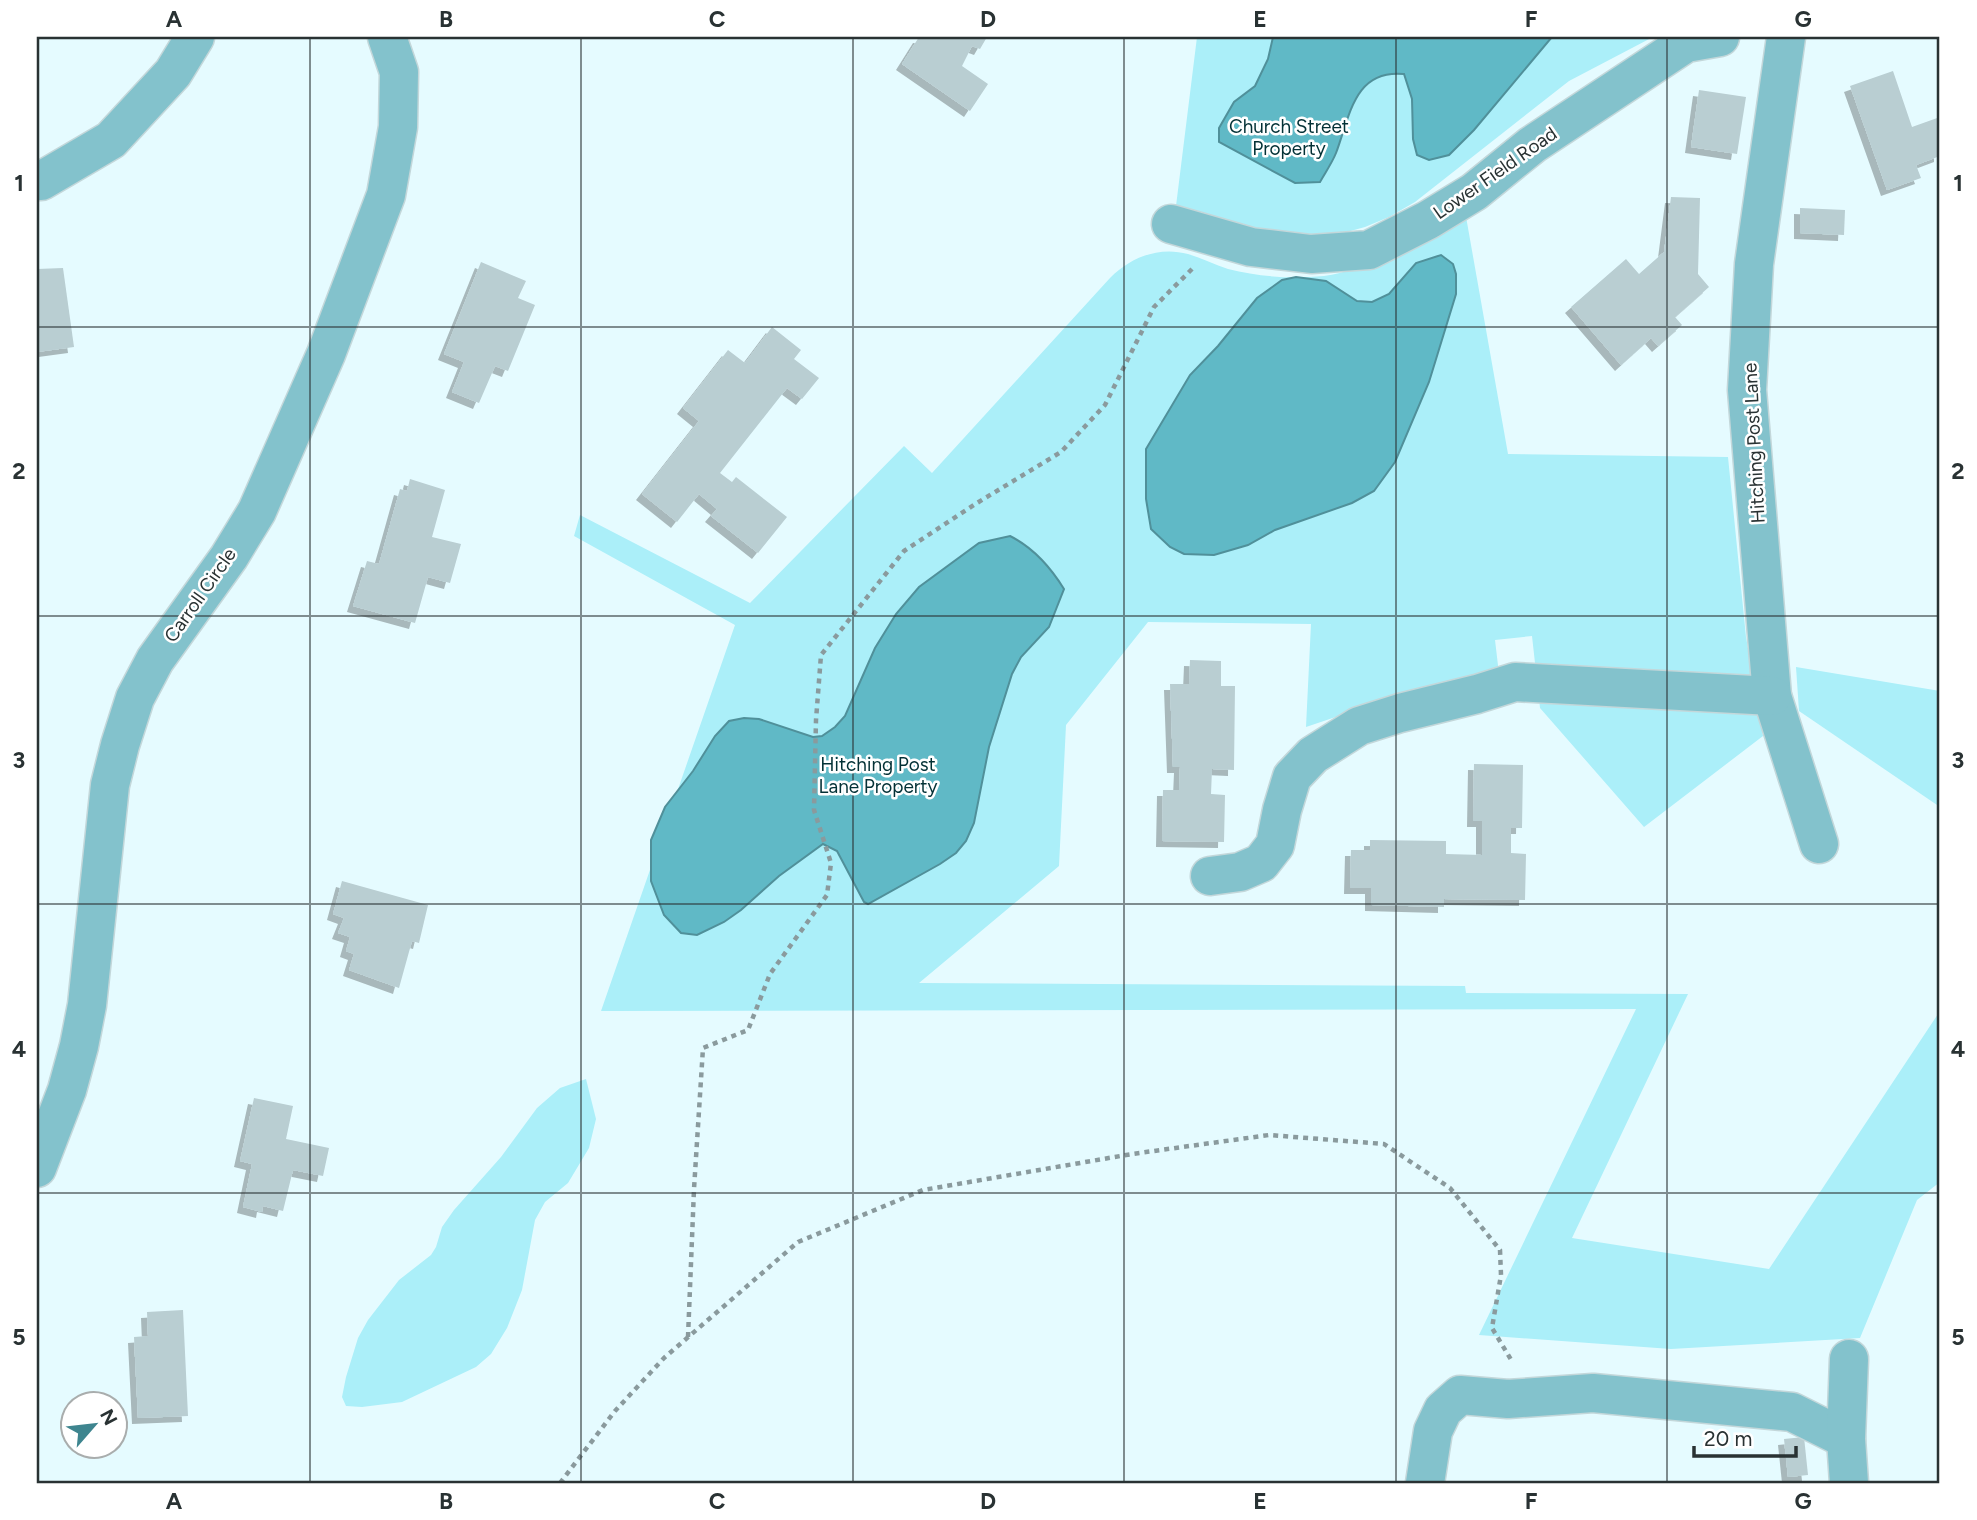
<svg xmlns="http://www.w3.org/2000/svg" width="1977" height="1520" viewBox="0 0 1977 1520" font-family="Figtree,sans-serif">
	<defs>
		<filter id="shadow"><feDropShadow dx="-6" dy="6" stdDeviation="0" flood-color="#0004"/></filter>
	</defs>
	<rect width="100%" height="100%" fill="#e5fbff"/>
	<g fill="#abeff9">
		<path d="M1197,37H1653L1569,81L1415,202L1389,217L1365,227L1343,233L1291,239L1176,206Z"/>
		<path d="M1465,211L1508,454L1728,457L1746,637L1763,736L1644,827L1540,708L1532,636L1495,640L1499,674L1401,695L1306,727L1311,624L1148,622L1066,725L1059,866L919,983L1465,986L1466,993L1688,994L1572,1238L1769,1269L1940,1011V1182L1917,1200L1860,1338L1671,1349L1479,1335L1636,1009L601,1011L735,625L574,536L580,515L750,603L904,446L932,473L1110,278C1131,257 1159,246 1188,254C1202,258 1215,265 1228,269C1260,277 1292,279 1324,276C1371,270 1424,233 1465,211Z"/>
		<path d="M1796,667L1940,691V807L1799,711Z"/>
		<path d="M586,1079L596,1119L589,1148L568,1183L545,1202L535,1220L522,1290L507,1328L491,1354L476,1367L402,1402L362,1407L346,1406L342,1397L346,1377L358,1338L368,1320L399,1280L431,1255L436,1247L442,1227L454,1210L501,1157L537,1108L560,1088Z"/>
	</g>
	<g fill="#60b9c6" stroke="#50909a" stroke-width="2">
		<path d="M1273,37H1552L1474,130L1449,155L1429,160L1417,155L1413,139L1412,99L1404,74C1354,69 1350,116 1336,153C1332,163 1325,173 1320,182L1295,183L1219,142V128L1234,102L1255,86L1268,59Z"/>
		<path d="M1441,255L1453,264L1456,274V294L1429,382L1395,462L1374,491L1352,503L1275,530L1248,545L1214,555L1184,554L1170,547L1151,529L1146,499V449L1190,375L1218,346L1257,298L1282,280L1296,277L1326,281L1357,301L1372,302L1389,294L1416,263Z"/>
		<path d="M1010,536C1032,547 1051,568 1064,589L1049,627L1021,657L1012,674L989,747L974,823L966,841L956,853L940,864L868,904L864,902L837,851L823,844L779,876L741,910L724,922L697,935L681,933L664,915L651,881V840L665,807L693,771L715,736L729,721L744,718L759,719L813,737L822,736L835,727L845,716L875,648L896,614L919,587L979,543Z"/>
	</g>
	<g fill="#b9ced2" filter="url(#shadow)">
		<path d="M919,37H987L980,49L972,46L962,66L988,84L970,111L902,64Z"/>
		<path d="M1893,71L1912,127L1940,117V156L1916,165L1921,178L1887,190L1850,86Z"/>
		<path d="M1699,90L1746,97L1737,154L1691,147Z"/>
		<path d="M1671,197L1700,198L1698,274L1709,287L1675,317L1682,325L1658,346L1651,338L1621,365L1571,307L1626,259L1639,274L1664,252Z"/>
		<path d="M1800,208L1845,210L1844,235L1800,233Z"/>
		<path d="M481,262L526,281L518,298L535,305L508,371L495,366L479,403L452,392L464,362L444,354Z"/>
		<path d="M63,268L74,347L37,352V269Z"/>
		<path d="M772,327L801,350L794,359L819,378L802,399L787,388L720,473L732,482L736,477L787,517L758,553L711,516L717,509L699,494L677,522L642,494L699,421L683,408L728,350L745,363Z"/>
		<path d="M410,479L445,490L432,537L461,544L450,583L428,577L415,623L353,606L367,561L379,564L400,489L407,491Z"/>
		<path d="M1190,660L1221,661V686H1235L1234,770L1212,769L1211,794L1225,795L1224,842L1162,841L1163,790H1179L1180,767H1173L1170,684H1189Z"/>
		<path d="M1474,764L1523,765L1522,828H1511V853L1526,854L1525,900L1444,899V907L1371,905V888H1350L1351,850H1370V840L1446,841V854L1482,855V821H1473Z"/>
		<path d="M342,881L428,905L419,943L412,941L399,988L349,970L354,954L346,951L350,937L338,933L344,918L333,914Z"/>
		<path d="M254,1098L293,1106L286,1139L329,1148L323,1176L293,1170L283,1211L263,1206L262,1212L243,1207L252,1164L240,1161Z"/>
		<path d="M183,1310L188,1416L138,1418L134,1337L148,1336L147,1312Z"/>
		<path d="M1804,1437L1808,1475L1788,1477L1784,1439Z"/>
	</g>
	<g fill="none" stroke-linecap="round" stroke-linejoin="round">
		<g stroke="#c3d7da" stroke-width="41">
			<g id="minor">
				<path d="M1786,37L1754,264L1747,390L1772,696L1819,844"/>
				<path d="M37,181H41L111,140L173,73L195,37"/>
				<path d="M1171,224L1251,247L1311,254L1369,250L1428,220L1474,192L1532,145L1686,43L1720,37"/>
				<path d="M1210,876L1240,872L1261,863L1275,845L1282,810L1292,777L1313,755L1359,726L1400,713L1477,694L1515,682L1772,696"/>
				<path d="M37,1168L67,1090L79,1046L87,1005L110,785L120,745L135,698L155,660L229,557L257,511L326,354L386,195L398,127L399,72L387,37"/>
				<path d="M1425,1483L1433,1431L1443,1410L1460,1395L1508,1399L1593,1393L1792,1412L1846,1439"/>
				<path d="M1849,1483L1846,1439L1849,1359"/>
			</g>
		</g>
		<g stroke="#8a9a9d" stroke-width="4.5" stroke-dasharray="5 5" stroke-linecap="butt">
			<path d="M688,1337L694,1189L703,1048L748,1030L770,974L827,895L831,863L814,810L816,720L821,655L904,551L977,503L1061,452L1105,405L1154,307L1194,267"/>
			<path d="M560,1483L615,1411L664,1358L798,1242L923,1190L1132,1154L1269,1135L1384,1144L1450,1188L1500,1250L1501,1275L1492,1328L1513,1363"/>
		</g>
		<use href="#minor" stroke="#83c2cc" stroke-width="38"/>
	</g>
	<path fill="none" stroke="#293233" stroke-width="2" stroke-opacity="0.55" d="M310,37V1483M581,37V1483M853,37V1483M1124,37V1483M1396,37V1483M1667,37V1483M37,327H1940M37,616H1940M37,904H1940M37,1193H1940"/>
	<g text-anchor="middle" dominant-baseline="central" stroke-width="5" stroke-linejoin="round" paint-order="stroke">
		<g font-size="19" fill="#033136" stroke="#fff">
			<text x="1289" y="126">Church Street<tspan x="1289" dy="22">Property</tspan></text>
			<text x="878" y="764">Hitching Post<tspan x="878" dy="22">Lane Property</tspan></text>
		</g>
		<g font-size="19" fill="#293233" stroke="#fff">
			<text transform="translate(1495 173) rotate(-35)">Lower Field Road</text>
			<text transform="translate(1754 443) rotate(-93)">Hitching Post Lane</text>
			<text transform="translate(200 595) rotate(-55)">Carroll Circle</text>
		</g>
	</g>
	<rect width="1977" height="1520" fill="none" stroke="#ffffff" stroke-width="77"/>
	<g transform="translate(94 1425) rotate(62)"><circle r="33" fill="#ffffff" stroke="#a9adad" stroke-width="2"/>
	<path d="M0-5L12 26L0 18L-12 26Z" fill="#3e858f"/>
	<text y="-10" font-size="19" font-weight="bold" text-anchor="middle" fill="#293233">N</text>
	</g>
	<path d="M1694 1446v10h102v-10" fill="none" stroke="#293233" stroke-width="3.5"/>
	<text x="1704" y="1446" font-size="21" fill="#293233" stroke="#ffffff" stroke-width="5" paint-order="stroke">20 m</text>
	<rect x="38" y="38" width="1900" height="1444" fill="none" stroke="#293233" stroke-width="2.5"/>
	<g font-size="23" text-anchor="middle" font-weight="bold" fill="#293233">
		<text x="174" y="27">A</text>
		<text x="446" y="27">B</text>
		<text x="717" y="27">C</text>
		<text x="988" y="27">D</text>
		<text x="1260" y="27">E</text>
		<text x="1531" y="27">F</text>
		<text x="1803" y="27">G</text>
		<text x="19" y="191">1</text>
		<text x="1958" y="191">1</text>
		<text x="19" y="479">2</text>
		<text x="1958" y="479">2</text>
		<text x="19" y="768">3</text>
		<text x="1958" y="768">3</text>
		<text x="19" y="1057">4</text>
		<text x="1958" y="1057">4</text>
		<text x="19" y="1345">5</text>
		<text x="1958" y="1345">5</text>
		<text x="174" y="1509">A</text>
		<text x="446" y="1509">B</text>
		<text x="717" y="1509">C</text>
		<text x="988" y="1509">D</text>
		<text x="1260" y="1509">E</text>
		<text x="1531" y="1509">F</text>
		<text x="1803" y="1509">G</text>
	</g>
</svg>
